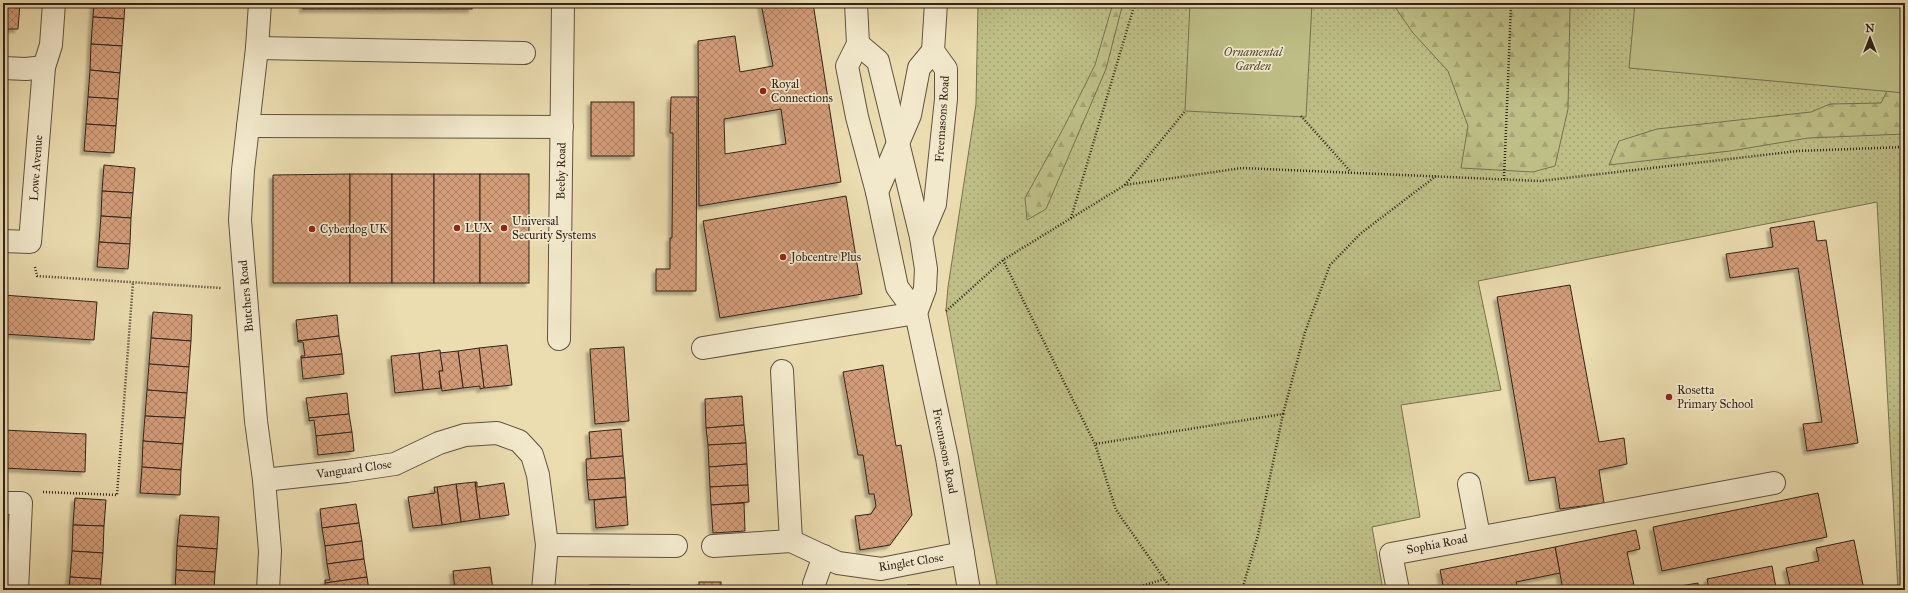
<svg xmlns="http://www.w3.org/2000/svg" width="1908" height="593" viewBox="0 0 1908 593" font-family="'IM FELL Great Primer',serif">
	<defs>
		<pattern id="grass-dots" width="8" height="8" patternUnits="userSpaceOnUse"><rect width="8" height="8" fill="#bebf87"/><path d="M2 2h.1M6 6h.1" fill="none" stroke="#a4a474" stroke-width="1.8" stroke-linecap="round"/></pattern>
		<pattern id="forest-firs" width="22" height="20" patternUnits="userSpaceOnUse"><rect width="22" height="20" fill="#bebf87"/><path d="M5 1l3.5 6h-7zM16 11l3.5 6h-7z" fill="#a4a474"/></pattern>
		<pattern id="building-cross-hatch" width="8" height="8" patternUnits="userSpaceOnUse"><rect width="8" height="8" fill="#d39d79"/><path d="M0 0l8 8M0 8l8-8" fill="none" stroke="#ac8062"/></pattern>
		<filter id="shadow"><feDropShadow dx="-3.5" dy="3.5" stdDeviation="1" flood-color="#0004"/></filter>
	</defs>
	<rect width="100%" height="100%" fill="#ebddb0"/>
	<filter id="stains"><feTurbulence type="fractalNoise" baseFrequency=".005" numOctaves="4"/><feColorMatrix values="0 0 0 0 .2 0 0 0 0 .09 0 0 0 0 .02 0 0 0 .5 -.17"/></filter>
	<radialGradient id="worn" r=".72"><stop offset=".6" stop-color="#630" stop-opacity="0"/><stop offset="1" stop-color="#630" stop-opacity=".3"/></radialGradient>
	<path fill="url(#grass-dots)" stroke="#787152" d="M978,3H1905V590H1898L1877,202L1478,281L1501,390L1401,405L1420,517L1372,527L1383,590H998L946,310L948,287L976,104Z"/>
	<g fill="url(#forest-firs)" stroke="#787152">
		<path d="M1113,3H1123L1106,69L1046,209L1027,220L1025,198L1064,127L1095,65Z"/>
		<path d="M1345,3H1575L1570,6L1568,109L1555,166L1533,172L1461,168L1468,126L1448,71L1413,33L1395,7Z"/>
		<path d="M1905,3V134L1808,138L1730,151L1609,165L1619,141L1657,129L1811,112L1830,104L1881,103L1896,73Z"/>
	</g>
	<g fill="#bebf87" stroke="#787152">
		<path d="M1190,3H1312L1306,117L1185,111Z"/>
		<path d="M1635,3H1905V93L1629,68Z"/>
	</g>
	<g fill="url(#building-cross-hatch)" stroke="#32231c" fill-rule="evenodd" filter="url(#shadow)">
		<path d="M3,3H20L18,29H3Z"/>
		<path d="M94,3H125L124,19L93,17Z"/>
		<rect x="303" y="3" width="169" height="6"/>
		<path d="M761,3H813L841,182L699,206L698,41L735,36L740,72L773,66ZM781,109L786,144L725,154L724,119Z"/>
		<path d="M93,17L124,19L122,46L91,44Z"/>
		<path d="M91,44L122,46L120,73L90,70Z"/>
		<path d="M90,70L120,73L118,99L88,97Z"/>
		<path d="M88,97L118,99L116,126L86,124Z"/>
		<path d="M671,97H697L696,291H656V269H670V238H672L673,133H670Z"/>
		<rect x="591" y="102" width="43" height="54"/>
		<path d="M86,124L116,126L114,153L84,151Z"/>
		<path d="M104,165L135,168L133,193L102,191Z"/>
		<path d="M350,174V283H273V175Z"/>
		<rect x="350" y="174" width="42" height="109"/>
		<rect x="392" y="174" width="42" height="109"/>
		<rect x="434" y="174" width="46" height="109"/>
		<rect x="480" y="174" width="49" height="109"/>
		<path d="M102,191L133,193L131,218L101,216Z"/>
		<path d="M846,196L862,294L720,318L703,221Z"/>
		<path d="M101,216L131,218L130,244L99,242Z"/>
		<path d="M1814,221L1817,241L1826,240L1858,443L1807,451L1803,424L1822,422L1798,268L1730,278L1726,254L1773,247L1770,228Z"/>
		<path d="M99,242L130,244L128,269L97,267Z"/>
		<path d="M1570,285L1599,442L1624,438L1627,464L1599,470L1604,503L1560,509L1555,477L1529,481L1497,297Z"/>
		<path d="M3,295L97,302L94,340L3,334Z"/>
		<path d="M153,312L192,315L191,341L151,338Z"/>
		<path d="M337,315L339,336L298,341L296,320Z"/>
		<path d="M339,336L342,354L301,358V356H305L303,342H298V341Z"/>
		<path d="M151,338L191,341L189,367L149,364Z"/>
		<path d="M507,345L512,385L484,388L479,348Z"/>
		<path d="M624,347L629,421L595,424L590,349Z"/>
		<path d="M479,348L484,388L480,389V386L463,388L458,351Z"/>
		<path d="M440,350L443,371H439L441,388L423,390L419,353Z"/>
		<path d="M458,351L463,388L442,391L439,371H443L440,353Z"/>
		<path d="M419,353L423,390L395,393L391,356Z"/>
		<path d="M342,354L344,374L303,379L301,358Z"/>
		<path d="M149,364L189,367L187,393L147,390Z"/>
		<path d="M883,365L896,446L901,445L912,515L890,545L860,550L855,516L871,514L876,506L874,494H869L863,455H858L843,372Z"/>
		<path d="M147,390L187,393L185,418L145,416Z"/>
		<path d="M347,393L349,414L309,418L306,398Z"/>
		<path d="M742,396L744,425L706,428L705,399Z"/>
		<path d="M349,414L352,432L316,436L314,420L309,421V418Z"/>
		<path d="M145,416L185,418L183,444L143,441Z"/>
		<path d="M744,425L746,443L708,445L706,428Z"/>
		<path d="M621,429L623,456L591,459L589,432Z"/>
		<path d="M3,430L86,434L85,472L3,468Z"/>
		<path d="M352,432L354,451L318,455L316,436Z"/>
		<path d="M143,441L183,444L181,470L142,467Z"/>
		<path d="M746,443L747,464L709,467L708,445Z"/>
		<path d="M623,456L625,478L587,480L586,459Z"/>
		<path d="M747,464L748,485L710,487L709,467Z"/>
		<path d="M142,467L181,470L180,495L140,493Z"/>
		<path d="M625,478L626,497L589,500L587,480Z"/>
		<path d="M475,482H477V487L504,483L509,515L480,519Z"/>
		<path d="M475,482L480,519L461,522L456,484Z"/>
		<path d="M456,484L461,522L442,525L437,487Z"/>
		<path d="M748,485L749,502L711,505L710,487Z"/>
		<path d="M434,487H437L442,525L413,528L408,497L435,493Z"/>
		<path d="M1818,493L1827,537L1662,571L1653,527Z"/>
		<path d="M626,497L628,525L596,528L594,500Z"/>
		<path d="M75,498L106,500L104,526L73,525Z"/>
		<path d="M744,503L745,531L713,533L711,505Z"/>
		<path d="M356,504L359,523L322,528L320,509Z"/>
		<path d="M180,515L219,517L217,549L177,546Z"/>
		<path d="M359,523L362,541L325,546L322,528Z"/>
		<path d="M73,525L104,526L103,553L72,551Z"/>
		<path d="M1636,530L1640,549L1627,552L1635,590H1563L1555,547Z"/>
		<path d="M1854,540L1864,590H1700L1709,588L1707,579L1772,566L1776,588L1790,586L1786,568L1819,561L1816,548Z"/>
		<path d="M362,541L364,559L327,564L325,546Z"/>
		<path d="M177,546L217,549L215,572L176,570Z"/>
		<path d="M1555,547L1560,573L1516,582L1518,590H1444L1440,570Z"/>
		<path d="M72,551L103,553L101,579L70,577Z"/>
		<path d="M364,559L367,577L325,583V580H330L327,564Z"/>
		<path d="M490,567L493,590H455L453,571Z"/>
		<path d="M176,570L215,572L214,590H175Z"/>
		<path d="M70,577L101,579L100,590H69Z"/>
		<path d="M367,577L369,590H326L325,583Z"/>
		<rect x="699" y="582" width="22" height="8"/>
		<path d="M1698,583L1699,590H1668V588Z"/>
		<rect x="590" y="585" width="20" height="5"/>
		<rect x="610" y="585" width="20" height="5"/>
		<path d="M907,585H920V587H924V590H828V587L832,586L880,588V587H907Z"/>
		<rect x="721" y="586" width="17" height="4"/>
		<rect x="738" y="586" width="18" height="4"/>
		<rect x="756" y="586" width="19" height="4"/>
	</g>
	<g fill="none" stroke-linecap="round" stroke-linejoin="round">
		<g stroke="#605241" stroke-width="24">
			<g id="minor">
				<path d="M260,3L257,48L243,170L240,220L256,421L264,480L270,551L268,590"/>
				<path d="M856,3L858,44L847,66L857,117L877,192L897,287L916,313L947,458L969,590"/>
				<path d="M858,44L878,61L921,237L926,269L925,289L916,313"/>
				<path d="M257,48L524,53"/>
				<path d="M3,68L26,69L44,67"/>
				<path d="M248,126L562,127"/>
				<path d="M877,192L910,115L919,68L933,51"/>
				<path d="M921,237L935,204L946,99V69L933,51L936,3"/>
				<path d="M3,241L30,242L44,67L51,45L54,3"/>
				<path d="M559,339L563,3"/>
				<path d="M703,348L916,313"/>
				<path d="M782,371L791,541"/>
				<path d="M264,480L347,471L395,464L439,443L465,435L497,433L519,441L532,455L538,475L547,545L543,590"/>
				<path d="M1469,484L1479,536"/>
				<path d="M3,503H21L17,590"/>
				<path d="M547,545L676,546"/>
				<path d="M713,546L791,541L838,563L881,569L963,553"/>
				<path d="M814,590V584L824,556"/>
				<path d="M1398,590L1391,554L1774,483"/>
			</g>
		</g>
		<g stroke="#32231c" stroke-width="2.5" stroke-dasharray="1 2" stroke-linecap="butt">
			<path d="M1503,3L1511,5L1525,3"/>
			<path d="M1301,116L1351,172"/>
			<path d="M1504,179L1511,5"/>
			<path d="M1125,185L1185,111"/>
			<path d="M1071,218L1135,3"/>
			<path d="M1003,260L1095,444"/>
			<path d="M35,267L37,276L221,288"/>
			<path d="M946,311L1003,260L1125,185L1242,168L1540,181L1798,151L1905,147"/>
			<path d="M1283,414L1305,332L1330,265L1360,234L1436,176"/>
			<path d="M43,492L117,495L133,282"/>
			<path d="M1129,590L1164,579"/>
			<path d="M1172,590L1116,510L1095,444L1283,414L1258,535L1242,590"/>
		</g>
		<use href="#minor" stroke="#f2e9cc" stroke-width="22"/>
	</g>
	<g fill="#8f2418" stroke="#f2e9cc" stroke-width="1.5">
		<circle cx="763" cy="91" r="4"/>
		<circle cx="457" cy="228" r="4"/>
		<circle cx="504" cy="228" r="4"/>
		<circle cx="312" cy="229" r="4"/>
		<circle cx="783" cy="257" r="4"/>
		<circle cx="1669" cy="397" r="4"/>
	</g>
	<g text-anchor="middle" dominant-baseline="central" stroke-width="3.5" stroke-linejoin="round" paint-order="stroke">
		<g font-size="12" font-style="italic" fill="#554a37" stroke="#f2e9cc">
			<text x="1253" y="52">Ornamental<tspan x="1253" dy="14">Garden</tspan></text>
		</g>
		<g font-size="12" fill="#32231c" stroke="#f2e9cc" text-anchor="start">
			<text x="771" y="84">Royal<tspan x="771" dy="14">Connections</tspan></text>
			<text x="512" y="221">Universal<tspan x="512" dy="14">Security Systems</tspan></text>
			<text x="465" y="228">LUX</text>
			<text x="320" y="229">Cyberdog UK</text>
			<text x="791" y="257">Jobcentre Plus</text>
			<text x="1677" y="390">Rosetta<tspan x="1677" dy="14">Primary School</tspan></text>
		</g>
		<g font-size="12" fill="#32231c" stroke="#f2e9cc">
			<text transform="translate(942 119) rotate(-86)">Freemasons Road</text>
			<text transform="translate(36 168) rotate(-86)">Lowe Avenue</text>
			<text transform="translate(561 171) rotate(-89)">Beeby Road</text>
			<text transform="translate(246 296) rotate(-95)">Butchers Road</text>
			<text transform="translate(945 451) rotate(79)">Freemasons Road</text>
			<text transform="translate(354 469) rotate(-8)">Vanguard Close</text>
			<text transform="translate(1437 544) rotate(-11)">Sophia Road</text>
			<text transform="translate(911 562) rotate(-9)">Ringlet Close</text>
		</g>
	</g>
	<rect width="1908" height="593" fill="none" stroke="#ebddb0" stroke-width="16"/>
	<rect x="4" y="4" width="1900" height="585" fill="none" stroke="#32231c" stroke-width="2"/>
	<rect x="8" y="8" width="1892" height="577" fill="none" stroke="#32231c"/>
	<g transform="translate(1870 38)" stroke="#f2e9cc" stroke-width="3" paint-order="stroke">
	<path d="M0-3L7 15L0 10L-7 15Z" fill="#32231c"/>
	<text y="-6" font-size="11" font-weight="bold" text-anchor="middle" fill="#32231c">N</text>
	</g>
	<rect width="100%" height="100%" filter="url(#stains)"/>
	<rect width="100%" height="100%" fill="url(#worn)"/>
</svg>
